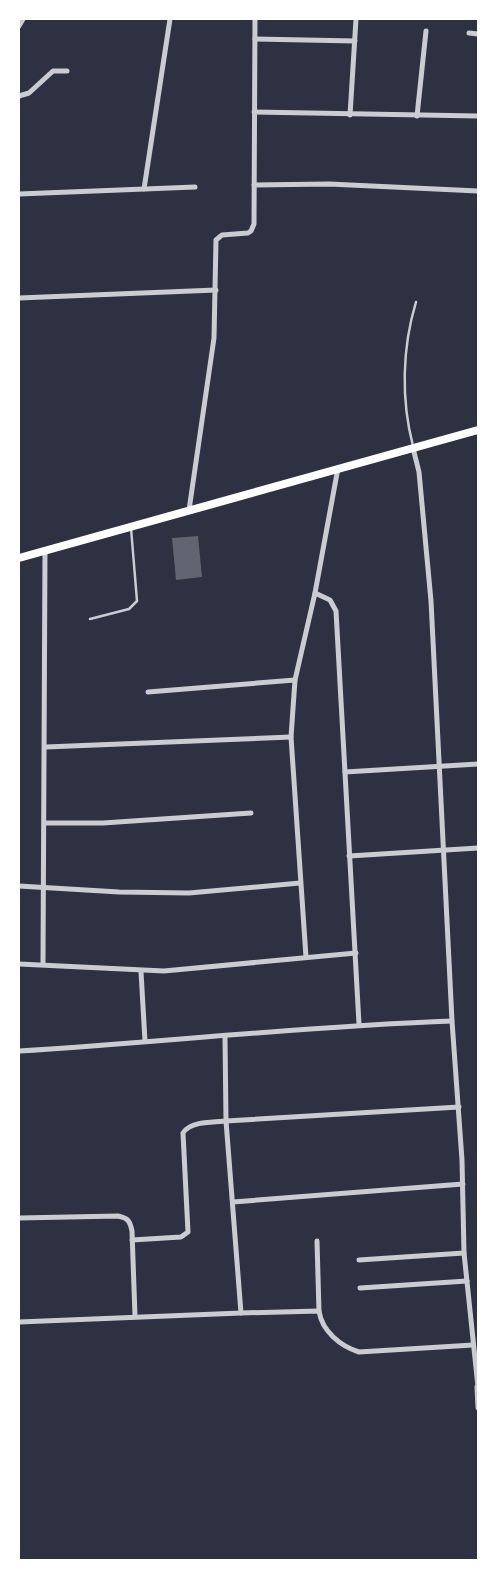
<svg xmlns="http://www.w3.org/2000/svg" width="497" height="1579" viewBox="0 0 497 1579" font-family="'DM Sans',sans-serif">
	<rect width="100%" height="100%" fill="#2d3142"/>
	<path fill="#626471" d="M198,536L202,577L176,580L172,538Z"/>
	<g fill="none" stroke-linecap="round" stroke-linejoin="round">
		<g stroke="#caccd0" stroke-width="2.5">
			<path d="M413,446C401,400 402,348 416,302"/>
			<path d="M90,619L129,609L137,601L131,528"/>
		</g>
		<g stroke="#caccd0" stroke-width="5">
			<path d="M19,26L23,19"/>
			<path d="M469,33L478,34"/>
			<path d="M255,39L355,41"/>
			<path d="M19,96L29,93L53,71H67"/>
			<path d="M254,112L478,116"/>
			<path d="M350,115L356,19"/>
			<path d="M417,116L426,31"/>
			<path d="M254,185L329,184L478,191"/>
			<path d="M144,189L170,19"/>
			<path d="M19,194L195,187"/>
			<path d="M19,298L216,290"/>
			<path d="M413,448L419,472L431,601L452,1021L462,1160L464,1253L478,1387"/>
			<path d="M189,510L214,338L216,240L222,235L248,233L251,231L254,224L255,19"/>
			<path d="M315,593L330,600L336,611L359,1024"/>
			<path d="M148,692L295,680"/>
			<path d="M46,747L291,737"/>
			<path d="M345,772L478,764"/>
			<path d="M45,823H103L251,813"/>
			<path d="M349,856L478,848"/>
			<path d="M19,886L119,892L189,893L300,883"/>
			<path d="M306,957L291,737L295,680L315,593L338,468"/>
			<path d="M43,963L45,551"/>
			<path d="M19,964L164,971L356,953"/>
			<path d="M141,972L145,1041"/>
			<path d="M19,1051C163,1042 308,1026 452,1021"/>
			<path d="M233,1202L463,1184"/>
			<path d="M19,1218L118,1216C128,1218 130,1221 132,1231L135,1316"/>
			<path d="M132,1240L181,1237L188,1232L183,1133C190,1121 214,1122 226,1121L459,1107"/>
			<path d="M317,1241L319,1311"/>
			<path d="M359,1260L464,1253"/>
			<path d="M360,1288L467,1281"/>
			<path d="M241,1313L319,1311C322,1331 340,1346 359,1352L473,1345"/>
			<path d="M19,1322L241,1313L226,1121L225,1037"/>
			<path d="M477,1387L478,1408"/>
		</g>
		<path stroke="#fff" stroke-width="8" d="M19,558L478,430"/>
	</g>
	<rect width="497" height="1579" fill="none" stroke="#ffffff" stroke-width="40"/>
</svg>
